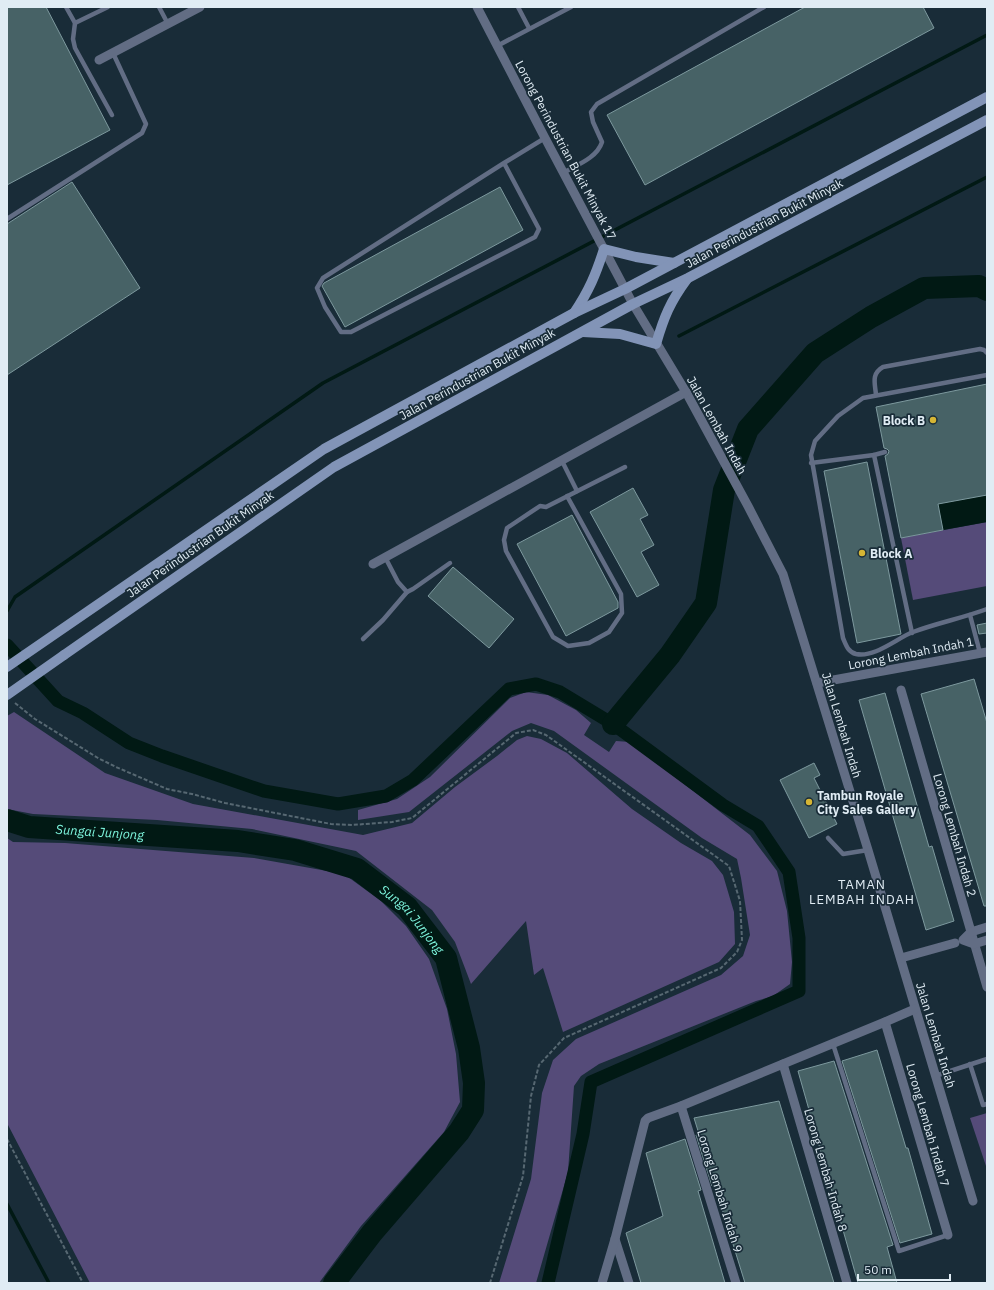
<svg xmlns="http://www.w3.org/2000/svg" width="994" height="1290" viewBox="0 0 994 1290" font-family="'IBM Plex Sans',sans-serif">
	<rect width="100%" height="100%" fill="#192c38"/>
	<g fill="#554b79">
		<path d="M987,522V586L913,600L901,538Z"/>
		<path d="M526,692L548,695L576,710L591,723L584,735L609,752L616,741L630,742L750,835L777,871L787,911L792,962L790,984L773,996L756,1001L599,1064L581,1076L574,1086L568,1172L536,1283H499L531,1179L542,1093L553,1060L576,1039L721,975L743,956L750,935L741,878L737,859L702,838L554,731L531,723L512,731L409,812L358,820V810L397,799L430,777L510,698Z"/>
		<path d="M14,712L105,773L193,804L363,835L412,823L455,787L497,756L517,740L527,736L541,739L567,753L632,809L681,843L712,861L723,875L734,912L735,944L719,962L563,1032L543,968L534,975L526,921L471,984L455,942L432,910L356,851L252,829L157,820L33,814L7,809V716Z"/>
		<path d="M7,838L13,842L65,843L254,858L344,874L381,901L406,926L429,959L447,1009L456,1054L460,1102L444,1132L361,1226L319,1283H90L7,1123Z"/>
		<path d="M987,1113V1169L970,1118Z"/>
	</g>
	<path fill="#011914" d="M987,495V522L943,530L938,504Z"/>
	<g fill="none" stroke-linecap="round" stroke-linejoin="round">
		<g stroke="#011914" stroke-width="3.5">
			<path d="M679,336L987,177"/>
			<path d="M7,611L15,597L323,383L987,35"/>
			<path d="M7,1204L49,1283"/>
		</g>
		<path stroke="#011914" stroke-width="13" d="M7,645L58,701L83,713L129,743L162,756L264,791L338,804L386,796L413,780L509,689L536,684L560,692L613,724L723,805L758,826L789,872L799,938V991L591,1082L583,1134L548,1283"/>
		<g stroke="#011914" stroke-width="22">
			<path d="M613,724L670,655L706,603L724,490L748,429L815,353L871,317L924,288L979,286L987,290"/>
			<path id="s1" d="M7,820L29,827L238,841L295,850L357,869L407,907L446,958L469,1048L474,1083L473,1110L459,1132L372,1233L334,1283"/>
		</g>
	</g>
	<g fill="#476266" stroke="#7d999e">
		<path d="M7,7H46L110,130L7,185Z"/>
		<path d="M805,7H923L934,28L645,185L607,115Z"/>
		<path d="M72,182L140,288L7,375V224Z"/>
		<path d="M500,187L523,230L345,327L322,286L324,283Z"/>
		<path d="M987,384V495L938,504L943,530L901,538L885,456L888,454L889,451L887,449L884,448L876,407Z"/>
		<path d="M867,462L901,634L857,643L824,471Z"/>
		<path d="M633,488L648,515L640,519L654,545L641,552L659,585L637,597L590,512Z"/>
		<path d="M572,515L618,602V608L566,636L517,544Z"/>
		<path d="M453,567L514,619L489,648L428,596Z"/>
		<path d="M987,623V633L979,634L977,625Z"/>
		<path d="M974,679L987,723V906H984L921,694Z"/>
		<path d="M885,693L929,847L932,846L954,921L926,930L859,700Z"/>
		<path d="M814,763L820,775L814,778L837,824L809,838L780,780Z"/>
		<path d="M877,1050L906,1148H908L932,1234L900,1243L842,1061Z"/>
		<path d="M834,1061L893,1245L887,1247L897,1283H858L798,1071Z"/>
		<path d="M779,1101L834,1283H745L715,1186H712L696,1135L699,1134L694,1118Z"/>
		<path d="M685,1139L701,1190L698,1191L725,1283H641L626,1233L663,1216L646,1153Z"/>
	</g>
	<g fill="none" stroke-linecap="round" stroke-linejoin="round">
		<g stroke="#576872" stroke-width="2" stroke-dasharray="4 2" stroke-linecap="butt">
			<path d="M15,703L35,719L98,758L116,767L167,789L192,794L225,803L331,824L352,825L392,822L412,818L516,733L533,730L546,735L729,866L740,901L742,940L737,952L721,968L564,1038L539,1065L531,1096L523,1176L490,1283"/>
			<path d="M7,1139L83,1283"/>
		</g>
		<g stroke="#626d84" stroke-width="4.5">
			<path d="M66,7L75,23L73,39L75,48L112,115"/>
			<path d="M159,7L168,24"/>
			<path d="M518,7L529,28"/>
			<path d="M75,23L108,7"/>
			<path d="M497,46L571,7"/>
			<path d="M504,163L539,229L535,237L351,332H341L325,307L317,288L323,278L504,163L545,138"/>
			<path d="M563,173C577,165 597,158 602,142L593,122L591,112L597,104L764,7"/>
			<path d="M7,219L142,133L146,124L113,53"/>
			<path d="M987,375L863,398L838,416L815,441L811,455L843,638C846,645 848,652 856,654C875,658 897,638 913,632C937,623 963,618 987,609"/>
			<path d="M876,395C875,383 871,374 883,367L980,349L984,350L987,353"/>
			<path d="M885,452L874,455L912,633"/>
			<path d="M562,461L577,491"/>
			<path d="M811,463L874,455"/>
			<path d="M567,496L621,594L622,613L609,632L589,643L568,646L553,637L506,551L504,540L507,528L540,506L546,507L625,467"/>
			<path d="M385,557L398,582L407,592L413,589L450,563"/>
			<path d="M970,615L980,653"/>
			<path d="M363,639L383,620L407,592"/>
			<path d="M828,838L843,854L868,850"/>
			<path d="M833,1044L899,1251L948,1235"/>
			<path d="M970,1064L983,1105L987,1104"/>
			<path d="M935,1076L987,1059"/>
		</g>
		<g stroke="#626d84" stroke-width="9">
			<path d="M477,7L545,138L633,304L686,392L749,508L783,574L868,850L973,1201"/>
			<path d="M99,60L200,7"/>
			<path d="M373,564L686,392"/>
			<path d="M817,683L987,652"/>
			<path d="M901,690L987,987"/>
			<path d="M987,927L971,932L963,940L974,944L987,940"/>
			<path d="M901,958L955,943"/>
			<path d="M885,1022L948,1235"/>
			<path d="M783,1064L847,1283"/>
			<path d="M681,1106L736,1283"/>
			<path d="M615,1239L629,1283"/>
			<path d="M602,1283L615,1239L645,1121L648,1118L681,1106L885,1022L915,1009"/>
		</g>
		<g stroke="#8294b7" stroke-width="10">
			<path d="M574,313C589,291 596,274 604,249L636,257L674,263"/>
			<path d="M583,332L620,334L656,344C664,317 670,302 687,279"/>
			<path d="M64,655L334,467L633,304L688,278L987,120"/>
			<path d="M7,667L324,449L574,313L625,289L987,97"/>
		</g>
		<path stroke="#8294b7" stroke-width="10" d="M7,695L64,655"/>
	</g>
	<g fill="#d6b534" stroke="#192c38" stroke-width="1.5">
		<circle cx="933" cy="420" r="4"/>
		<circle cx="862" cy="553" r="4"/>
		<circle cx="809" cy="802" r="4"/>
	</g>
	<g text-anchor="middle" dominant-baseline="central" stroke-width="3.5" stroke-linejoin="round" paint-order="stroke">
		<g font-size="12" fill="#e0ecf4" stroke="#192c38">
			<text transform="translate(566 150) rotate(62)">Lorong Perindustrian Bukit Minyak 17</text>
			<text transform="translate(764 223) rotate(-28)">Jalan Perindustrian Bukit Minyak</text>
			<text transform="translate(477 374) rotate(-29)">Jalan Perindustrian Bukit Minyak</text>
			<text transform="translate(717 425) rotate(61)">Jalan Lembah Indah</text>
			<text transform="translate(200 544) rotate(-35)">Jalan Perindustrian Bukit Minyak</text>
			<text transform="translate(911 653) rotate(-11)">Lorong Lembah Indah 1</text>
			<text transform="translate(842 725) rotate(73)">Jalan Lembah Indah</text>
			<text transform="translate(955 835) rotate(74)">Lorong Lembah Indah 2</text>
			<text transform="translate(936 1035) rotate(73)">Jalan Lembah Indah</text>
			<text transform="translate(928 1125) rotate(74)">Lorong Lembah Indah 7</text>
			<text transform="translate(826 1170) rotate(74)">Lorong Lembah Indah 8</text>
			<text transform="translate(720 1191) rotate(73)">Lorong Lembah Indah 9</text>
		</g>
		<g font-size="12" font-weight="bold" fill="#e0ecf4" stroke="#192c38" text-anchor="start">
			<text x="925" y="420" text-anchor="end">Block B</text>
			<text x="870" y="553">Block A</text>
			<text x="817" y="795">Tambun Royale<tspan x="817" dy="14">City Sales Gallery</tspan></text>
		</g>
		<g font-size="13" font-style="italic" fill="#7ef6de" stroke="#192c38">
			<text stroke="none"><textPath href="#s1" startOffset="94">Sungai Junjong</textPath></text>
			<text stroke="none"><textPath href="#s1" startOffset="430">Sungai Junjong</textPath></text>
		</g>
		<g font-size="13" letter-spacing="1" fill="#e0ecf4" stroke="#192c38">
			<text x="862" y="884">TAMAN<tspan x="862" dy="15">LEMBAH INDAH</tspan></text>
		</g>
	</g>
	<rect width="994" height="1290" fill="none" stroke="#e0ecf4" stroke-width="16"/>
	<path d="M858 1274v6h92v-6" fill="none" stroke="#e0ecf4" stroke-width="2"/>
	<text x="864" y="1274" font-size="12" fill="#e0ecf4" stroke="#192c38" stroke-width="3" paint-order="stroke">50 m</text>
</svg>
